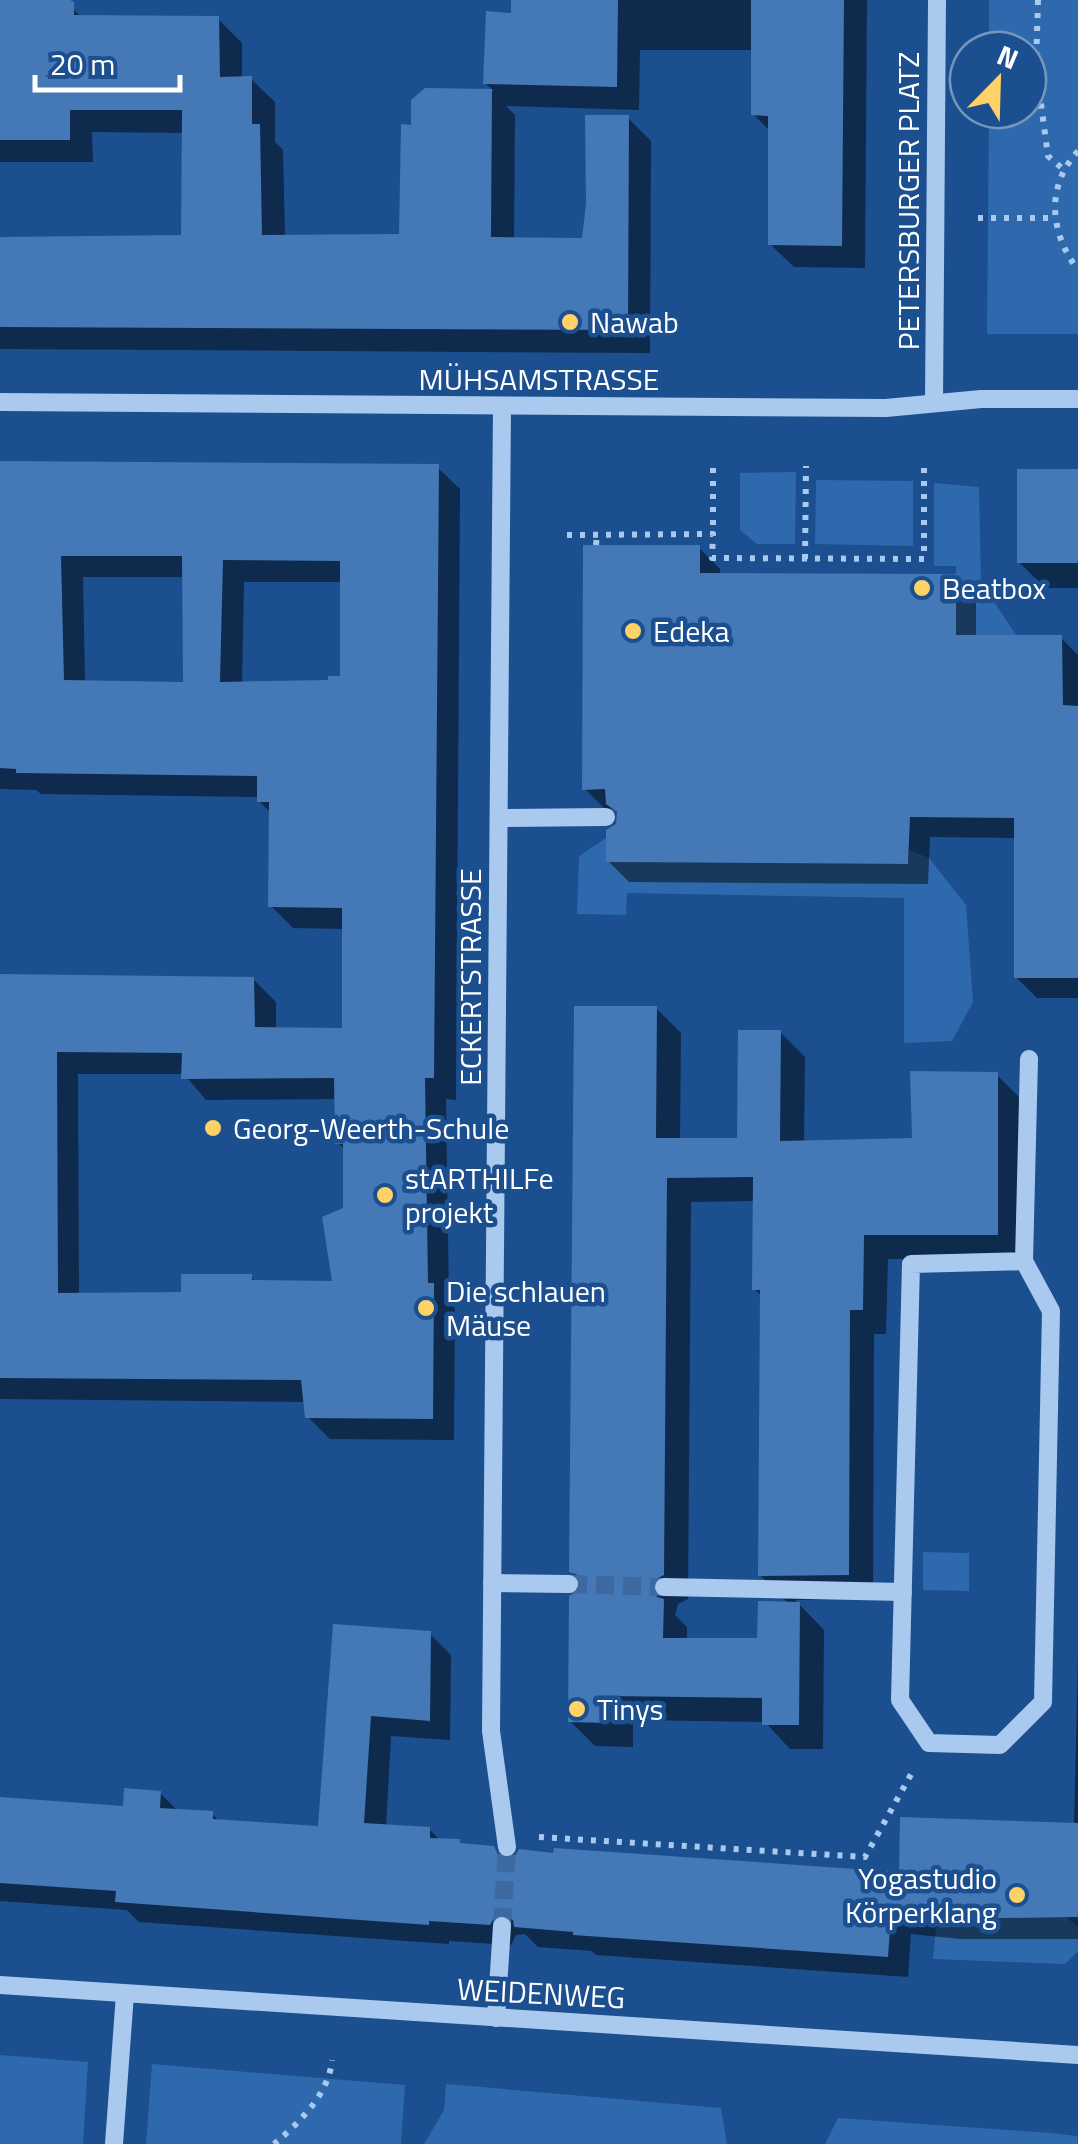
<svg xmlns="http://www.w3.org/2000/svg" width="1078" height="2144" viewBox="0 0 1078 2144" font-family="'Titillium Web',sans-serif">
	<rect width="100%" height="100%" fill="#1b4f8f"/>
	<g fill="#2e69ad">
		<path d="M989,0H1078V334H987L989,110H1028V50H989Z"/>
		<path d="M796,472L795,544H757L740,530V473Z"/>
		<path d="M816,480L913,481V546L815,544Z"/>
		<path d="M934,483L979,487L981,582L1016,635L1014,749L955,791L956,566H934Z"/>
		<path d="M606,838V862L908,864L909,850L929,858L966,905L973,1002L952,1041L904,1043V898L627,893L626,915L577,914L579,856Z"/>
		<path d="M923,1552L969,1553V1591L923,1590Z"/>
		<path d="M1066,1917L1078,1927V1951L1065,1964L933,1959L937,1919Z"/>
		<path d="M0,2055L88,2062L83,2144H0Z"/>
		<path d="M152,2064L405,2085L401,2144H146Z"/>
		<path d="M446,2084L721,2108L727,2144H424L444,2110Z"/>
		<path d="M838,2118L1051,2133L1077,2136L1078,2144H825Z"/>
	</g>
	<g fill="#0007" fill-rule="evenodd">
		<path d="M513,0H867L865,268L794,267L770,244L771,132L753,114V50H640L639,110L506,106L515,115L514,240L584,241L588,204L628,118L651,141L650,353L0,349V239L183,237L184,133L92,132L93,162H0V10L73,9L82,18L218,19L242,43V79H251L275,102V142L283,150L285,237L401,236L414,127L426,90L494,91L485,83L513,15Z"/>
		<path d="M0,463L437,467L460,489L456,1100L446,1099L449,1302L455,1308L454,1440L330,1439L307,1416L306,1402L0,1399V977L253,979L276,1002V1030L344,1031L345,929L293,928L271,906V813L259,801V797L41,794L36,790L0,789ZM83,577H185V684L85,683ZM244,582H343L342,678L331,683L242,684ZM78,1074H184L206,1100L337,1099L338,1143L346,1151V1210L335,1283L256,1282L251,1277L183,1294L79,1295Z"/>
		<path d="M1078,472V588H1045L1019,562Z"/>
		<path d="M699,548L720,569V576L955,577L976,598V637H1060L1078,655V998H1037L1016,977V838L930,837L928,884L629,882L608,861L619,815L614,809H605L584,788Z"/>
		<path d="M656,1008L681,1033L680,1140L740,1141L780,1032L805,1057L804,1143L914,1141L997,1075L1022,1100V1259H888L886,1334H874L873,1598L795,1600L824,1630L823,1749H790L765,1722L633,1720V1747L595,1746L570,1721L584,1583L571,1570ZM755,1201L754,1289L763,1297L760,1575L790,1605L760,1641L687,1640V1627L675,1615L678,1604L688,1599L691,1202Z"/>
		<path d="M336,1626L430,1634L451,1655L450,1740L391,1736L386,1827L429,1829L441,1841L493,1849L506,1861L902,1874L1074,1825L1078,1657V1939H960L911,1934L908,1977L596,1955L592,1951L538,1947L525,1934L516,1935L511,1945L449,1941V1944L139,1922L127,1910L0,1901V1799L125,1809L160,1793L178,1811L212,1814L220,1822L321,1829Z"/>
	</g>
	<g fill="#4478b7" fill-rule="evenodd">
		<path d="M0,0H70L74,2V15L219,16L220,77L252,76V124H260L262,235L399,234L401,124L411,125V100L425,88L492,89L491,237L582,238L586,204L585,115H629L628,330L0,327V237L181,235L182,110H70V140H0Z"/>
		<path d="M511,0H618L617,87L483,84L486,11L511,13Z"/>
		<path d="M751,0H844L842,246L768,245V116L751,115Z"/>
		<path d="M0,461L439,464L434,1078H425L428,1283H434L433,1419L305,1418L301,1380L0,1378V974L254,977L255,1027L342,1028V908L268,907L269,802H257V776L16,773V769L0,768ZM61,556H182L183,682L64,680ZM223,560L340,561V676H328V680L220,682ZM57,1052L182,1053L181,1079L334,1078L335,1144H343V1208L322,1217L332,1281L252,1280V1274H181V1292L58,1293Z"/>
		<rect x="1017" y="469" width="61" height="94"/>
		<path d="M583,545H700V573L956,574V635H1062L1063,705L1078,706V978H1014V818L910,817L908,864L606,862V830L616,824L617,812L606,804L605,789L582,790Z"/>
		<path d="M574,1006H657L656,1138H737L738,1030H781L780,1141L912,1138L910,1071L998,1072V1235H864L863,1310H850L849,1575L758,1576L760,1290H752L753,1177L667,1178L664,1575L654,1580L652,1588L657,1597L664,1599L663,1638H757L758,1601L800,1602L799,1725H762V1698L609,1696V1723L568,1722L569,1596L579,1591L581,1583L576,1574L569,1572Z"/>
		<path d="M333,1624L431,1631L430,1721L371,1716L364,1823L430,1827V1838L460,1839V1843L494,1846L498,1855L508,1859L515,1856L519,1849L553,1853L554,1848L899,1872L900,1817L1078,1823V1917L937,1919L891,1915L888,1957L573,1935V1932L514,1927L513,1920L504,1914L496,1915L490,1925L429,1921V1925L115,1902L116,1891L0,1883V1797L123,1806L124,1788L161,1791L160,1808L213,1811V1819L318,1826Z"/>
	</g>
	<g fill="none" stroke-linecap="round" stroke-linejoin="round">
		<g stroke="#3d69a0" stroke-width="18" stroke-dasharray="18 9" stroke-linecap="butt">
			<path d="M569,1584L664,1587"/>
			<path d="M502,1926L507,1847"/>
		</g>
		<g stroke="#a9c9ee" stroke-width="6" stroke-dasharray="5 8" stroke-linecap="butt">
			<path d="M1038,0L1036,67L1048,156L1064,170"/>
			<path d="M1078,151C1045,187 1050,233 1078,270"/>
			<path d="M978,218H1055"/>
			<path d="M713,468V534"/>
			<path d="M567,535L713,534L712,558L924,559V466"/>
			<path d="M596,545L597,535"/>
			<path d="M805,559L806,466"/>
			<path d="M539,1837L865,1857L914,1769"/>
			<path d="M274,2144C299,2123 329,2094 332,2060"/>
		</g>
		<g stroke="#a9c9ee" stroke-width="18">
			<path d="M0,402L886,408L981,399H1078"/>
			<path d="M934,403L937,0"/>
			<path d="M502,406L491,1731L507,1847"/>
			<path d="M499,818L606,817"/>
			<path d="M1024,1261L911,1264L900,1700L929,1743L1000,1745L1043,1702L1051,1311L1024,1261L1029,1059"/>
			<path d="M492,1583L569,1584"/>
			<path d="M664,1587L903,1592"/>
			<path d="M0,1985L1078,2055"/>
			<path d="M496,2018L502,1926"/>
			<path d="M114,2144L125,1994"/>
		</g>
	</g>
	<g fill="#ffd166" stroke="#1b4f8f" stroke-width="4">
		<circle cx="570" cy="322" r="10"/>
		<circle cx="922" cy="588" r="10"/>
		<circle cx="633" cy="631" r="10"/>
		<circle cx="213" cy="1128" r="10"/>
		<circle cx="385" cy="1195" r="10"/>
		<circle cx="426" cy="1308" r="10"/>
		<circle cx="577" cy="1709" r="10"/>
		<circle cx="1017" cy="1895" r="10"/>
	</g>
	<g text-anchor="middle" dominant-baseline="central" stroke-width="9" stroke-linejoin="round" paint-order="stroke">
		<g font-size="30" fill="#fff" stroke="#1b4f8f">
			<text transform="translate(908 201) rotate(-90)">PETERSBURGER PLATZ</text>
			<text x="539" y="379">MÜHSAMSTRASSE</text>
			<text transform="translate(470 977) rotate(-90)">ECKERTSTRASSE</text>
			<text transform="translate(541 1993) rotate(3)">WEIDENWEG</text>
		</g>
		<g font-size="30" fill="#fff" stroke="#1b4f8f" text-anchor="start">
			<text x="590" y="322">Nawab</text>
			<text x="942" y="588">Beatbox</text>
			<text x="653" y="631">Edeka</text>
			<text x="233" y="1128">Georg-Weerth-Schule</text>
			<text x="405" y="1178">stARTHILFe<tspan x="405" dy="34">projekt</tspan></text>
			<text x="446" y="1291">Die schlauen<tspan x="446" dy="34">Mäuse</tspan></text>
			<text x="597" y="1709">Tinys</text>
			<text x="997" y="1878" text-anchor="end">Yogastudio<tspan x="997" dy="34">Körperklang</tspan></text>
		</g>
	</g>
	<g transform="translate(998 80) rotate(23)"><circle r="48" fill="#1b4f8f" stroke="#7695bc" stroke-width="2.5"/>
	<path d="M0-8L18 38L0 25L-18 38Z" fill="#ffd166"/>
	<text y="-15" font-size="28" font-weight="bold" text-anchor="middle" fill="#ffffff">N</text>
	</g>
	<path d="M35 75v15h145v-15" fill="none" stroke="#ffffff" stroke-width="5"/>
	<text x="50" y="75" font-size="30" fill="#ffffff" stroke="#1b4f8f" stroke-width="8" paint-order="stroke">20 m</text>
</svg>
